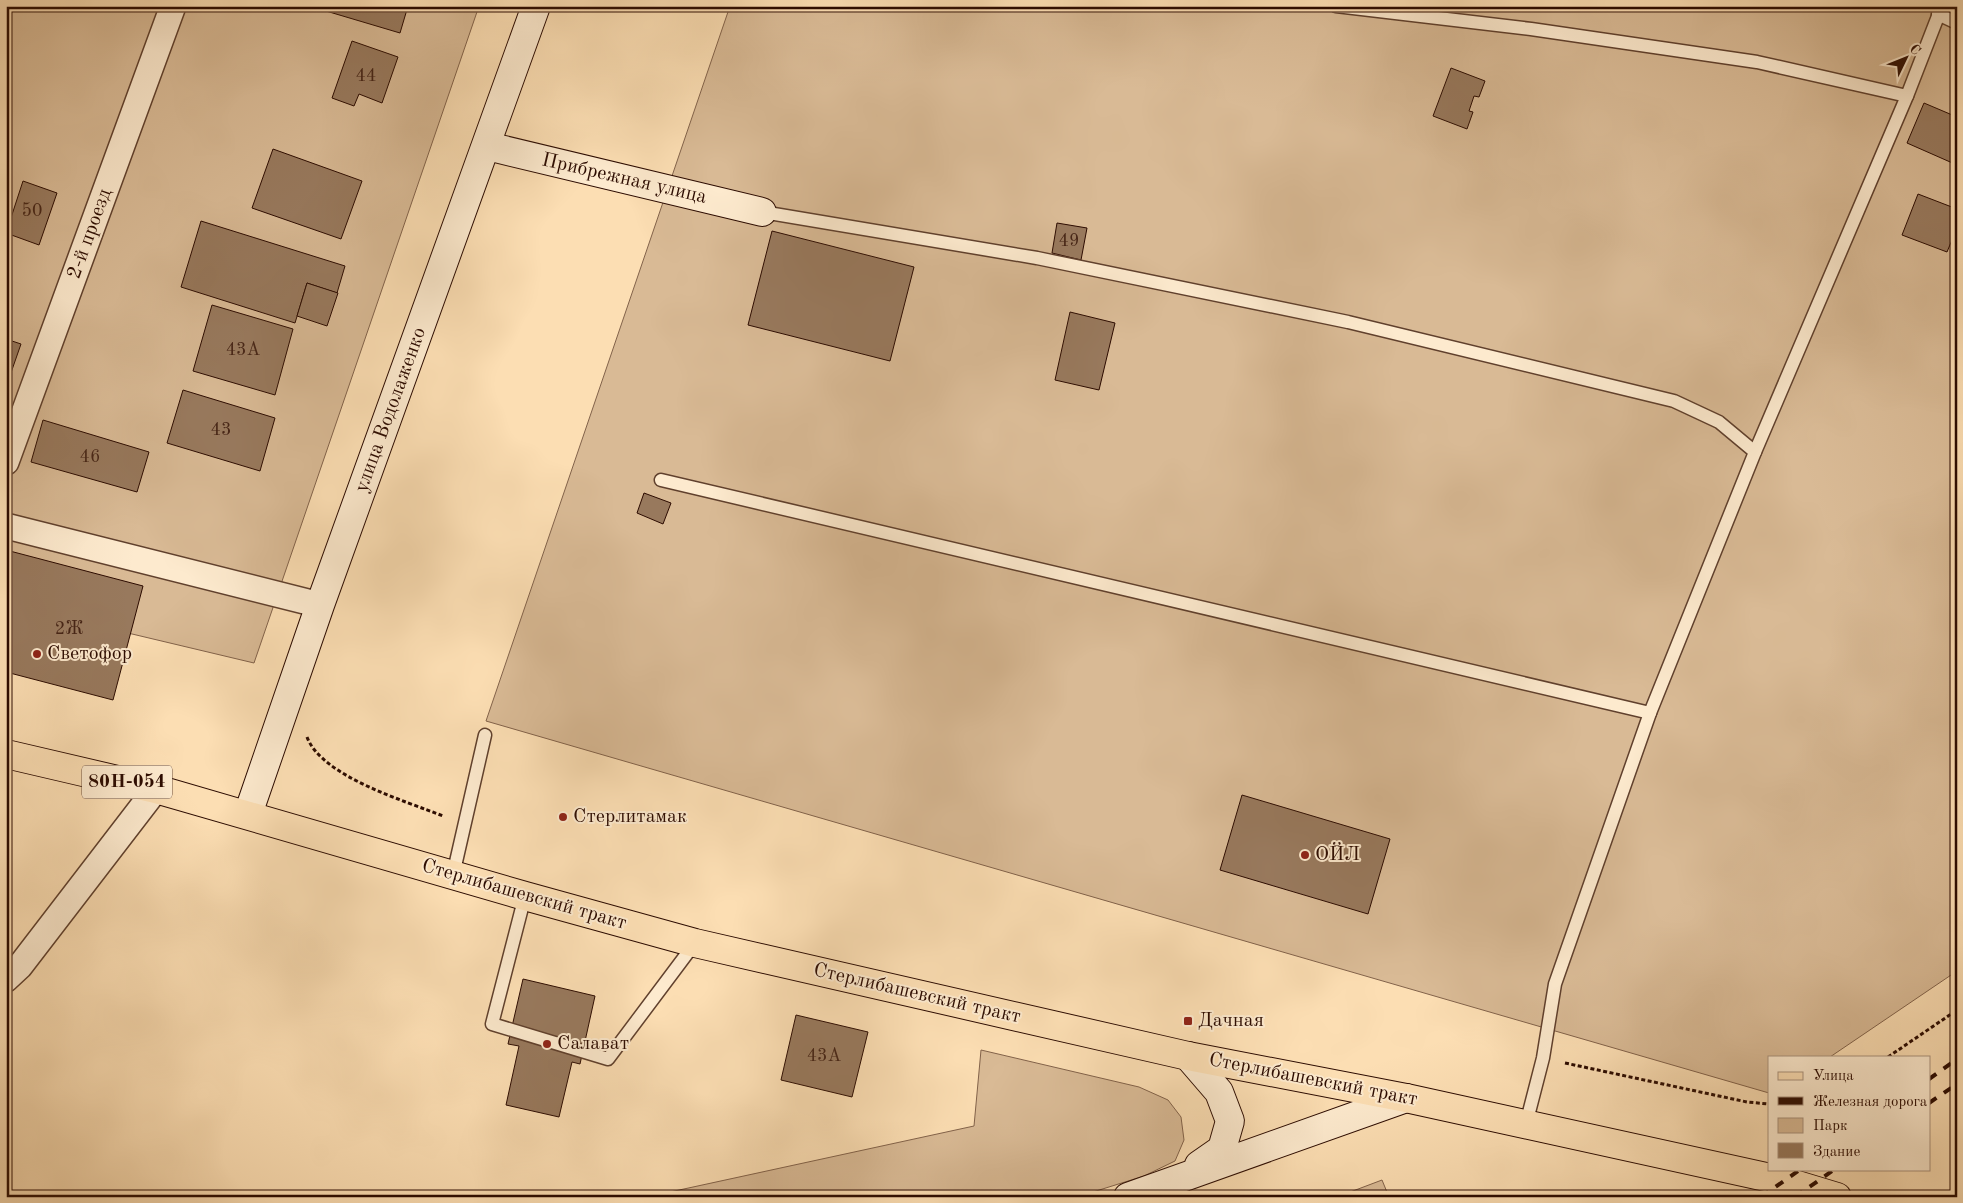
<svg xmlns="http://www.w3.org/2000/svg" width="1963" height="1203" viewBox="0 0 1963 1203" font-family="'Old Standard TT',serif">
	<rect width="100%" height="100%" fill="#fcdeb3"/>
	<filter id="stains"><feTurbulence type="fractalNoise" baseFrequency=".004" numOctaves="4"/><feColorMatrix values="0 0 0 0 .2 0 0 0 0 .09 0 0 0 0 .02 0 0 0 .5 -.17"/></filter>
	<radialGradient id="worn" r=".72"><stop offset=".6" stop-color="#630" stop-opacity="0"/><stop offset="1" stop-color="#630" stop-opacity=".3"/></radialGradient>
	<g fill="#d9ba95" stroke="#82624a">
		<path d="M6,6H479L254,663L6,604Z"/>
		<path d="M730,6H1957V971L1830,1057H1769V1093L486,721Z"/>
		<path d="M981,1050L1139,1087L1168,1100L1181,1117L1184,1140L1175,1161L1144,1176L1077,1197H647L974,1126Z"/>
		<path d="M1382,1180L1389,1197H1337Z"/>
	</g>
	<g fill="#98795d" stroke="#2c0b00">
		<path d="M327,6H408L400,33L326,11Z"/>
		<path d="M352,41L398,57L382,103L359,94L354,106L332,98Z"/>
		<path d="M1451,68L1485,81L1479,97L1474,96L1469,111L1473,112L1467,129L1433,116Z"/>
		<path d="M1924,103L1957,117V165L1907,143Z"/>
		<path d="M273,149L362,181L341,239L252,208Z"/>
		<path d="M23,181L57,193L39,245L6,233Z"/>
		<path d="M1918,194L1957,209V242L1952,240L1947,252L1902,235Z"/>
		<path d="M201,221L345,266L337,293L307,283L295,323L181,287Z"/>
		<path d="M1057,223L1087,228L1081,260L1052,253Z"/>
		<path d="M772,231L914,267L890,361L748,325Z"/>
		<path d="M307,283L338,293L327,326L297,316Z"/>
		<path d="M212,305L293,329L275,395L193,371Z"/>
		<path d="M1070,312L1115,323L1099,390L1055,380Z"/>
		<path d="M6,339L21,344L6,387Z"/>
		<path d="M183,390L275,418L260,471L167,443Z"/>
		<path d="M43,420L149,452L137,492L31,462Z"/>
		<path d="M644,493L671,503L663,524L637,513Z"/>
		<path d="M6,550L143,586L113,700L6,672Z"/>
		<path d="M1242,795L1390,839L1368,914L1220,870Z"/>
		<path d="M523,979L595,996L580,1064L572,1062L559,1117L506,1105L519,1046L508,1044Z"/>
		<path d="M796,1015L868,1032L852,1097L781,1080Z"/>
	</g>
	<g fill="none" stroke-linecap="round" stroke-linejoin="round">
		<g stroke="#60402d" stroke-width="15">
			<g id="lane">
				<path d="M1336,6L1531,29L1757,62L1907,96"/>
				<path d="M1938,14L1957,23"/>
				<path d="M762,212L1037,258L1348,322L1674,401L1719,422L1755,452"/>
				<path d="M661,480L1650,713"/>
				<path d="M453,875L485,735"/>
				<path d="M525,896L492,1024L608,1059L695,943"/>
				<path d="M1526,1124L1543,1058L1555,984L1650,713L1755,452L1907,96L1942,6"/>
			</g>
		</g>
		<g stroke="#60402d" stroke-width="28">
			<g id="street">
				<path d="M6,462L173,6"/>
				<path d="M6,526L320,605"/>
				<path d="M6,979L20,966L156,789"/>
			</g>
		</g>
		<g stroke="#2c0b00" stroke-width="30">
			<g id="secondary">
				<path d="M487,146L762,212"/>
				<path d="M248,814L320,605L536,6"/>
				<path d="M1188,1056L1219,1092L1230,1121L1222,1149L1199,1165"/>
				<path d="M1128,1197L1406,1098"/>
			</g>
		</g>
		<g stroke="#2c0b00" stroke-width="30">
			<path id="primary" d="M6,754L156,789L525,896L695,943L1188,1056L1406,1098L1784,1181L1837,1197"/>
		</g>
		<g stroke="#2c0b00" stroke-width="3" stroke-dasharray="4 2.5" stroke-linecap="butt">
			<path d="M307,737C322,777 406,801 443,816"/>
			<path d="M1888,1057L1957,1010"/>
			<path d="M1565,1063L1747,1102L1769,1104"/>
		</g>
		<use href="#lane" stroke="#fdeace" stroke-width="12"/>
		<use href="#street" stroke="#fdeace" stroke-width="25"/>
		<use href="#secondary" stroke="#fdeace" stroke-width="28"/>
		<use href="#primary" stroke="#fcdeb3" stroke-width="28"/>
		<g stroke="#2c0b00" stroke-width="4" stroke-dasharray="9 9" stroke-linecap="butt">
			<path d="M1929,1079L1957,1059"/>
			<path d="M1929,1103L1957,1084"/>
			<path d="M1761,1197L1801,1169"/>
			<path d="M1795,1197L1835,1169"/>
		</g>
	</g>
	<g fill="#8f2418" stroke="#fdeace" stroke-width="2">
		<circle cx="37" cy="654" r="5"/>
		<circle cx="563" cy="817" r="5"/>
		<circle cx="1305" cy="855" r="5"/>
		<rect x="1183" y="1016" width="10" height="10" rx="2.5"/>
		<circle cx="547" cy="1044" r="5"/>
	</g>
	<g text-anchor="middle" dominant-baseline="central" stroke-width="4" stroke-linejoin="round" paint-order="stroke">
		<g font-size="18" fill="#472617">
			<text x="366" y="76">44</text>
			<text x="32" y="211">50</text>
			<text x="1069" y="241">49</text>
			<text x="243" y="350">43А</text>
			<text x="221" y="430">43</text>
			<text x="90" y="457">46</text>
			<text x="69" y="629">2Ж</text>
			<text x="824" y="1056">43А</text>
		</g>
		<rect fill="#fdeace" stroke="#6b4e3e" stroke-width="1" x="82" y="765.5" width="90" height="33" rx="4"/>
		<g font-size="19" font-weight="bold" fill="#2c0b00">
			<text x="127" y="782">80Н-054</text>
		</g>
		<g font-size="20" fill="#2c0b00" stroke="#fdeace">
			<text transform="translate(624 179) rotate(13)">Прибрежная улица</text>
			<text transform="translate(90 234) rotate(-70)">2-й проезд</text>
			<text transform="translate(391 410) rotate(-70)">улица Водолаженко</text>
			<text transform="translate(524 895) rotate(16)">Стерлибашевский тракт</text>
			<text transform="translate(917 994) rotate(13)">Стерлибашевский тракт</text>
			<text transform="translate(1313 1080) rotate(11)">Стерлибашевский тракт</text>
		</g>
		<g font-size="20" fill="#2c0b00" stroke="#fdeace" text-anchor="start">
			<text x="47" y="654">Светофор</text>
			<text x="573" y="817">Стерлитамак</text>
			<text x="1315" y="855">ОЙЛ</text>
			<text x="1198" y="1021">Дачная</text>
			<text x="557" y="1044">Салават</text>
		</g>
	</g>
	<rect width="1963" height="1203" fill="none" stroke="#fcdeb3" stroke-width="25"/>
	<rect x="8" y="8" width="1948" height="1188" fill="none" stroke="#2c0b00" stroke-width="2.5"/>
	<rect x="12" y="12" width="1938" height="1178" fill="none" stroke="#2c0b00"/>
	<rect x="1768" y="1056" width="162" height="115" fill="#fdeace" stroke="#a9917c"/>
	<rect x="1778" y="1072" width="25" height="8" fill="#fcdeb3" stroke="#a9917c"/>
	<text x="1813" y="1080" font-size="15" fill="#2c0b00">Улица</text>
	<rect x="1778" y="1097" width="25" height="8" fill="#2c0b00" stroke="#a9917c"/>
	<text x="1813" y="1106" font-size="15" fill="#2c0b00">Железная дорога</text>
	<rect x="1778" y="1118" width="25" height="15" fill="#d9ba95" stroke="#a9917c"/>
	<text x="1813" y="1130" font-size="15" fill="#2c0b00">Парк</text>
	<rect x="1778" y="1143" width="25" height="15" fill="#98795d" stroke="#a9917c"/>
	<text x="1813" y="1156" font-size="15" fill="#2c0b00">Здание</text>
	<g transform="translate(1906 58) rotate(47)" stroke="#fdeace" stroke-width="4" paint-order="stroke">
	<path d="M0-4L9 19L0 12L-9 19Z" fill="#2c0b00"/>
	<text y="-8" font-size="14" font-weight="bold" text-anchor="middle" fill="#2c0b00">С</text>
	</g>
	<rect width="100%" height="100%" filter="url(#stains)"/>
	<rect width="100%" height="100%" fill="url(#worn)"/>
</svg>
